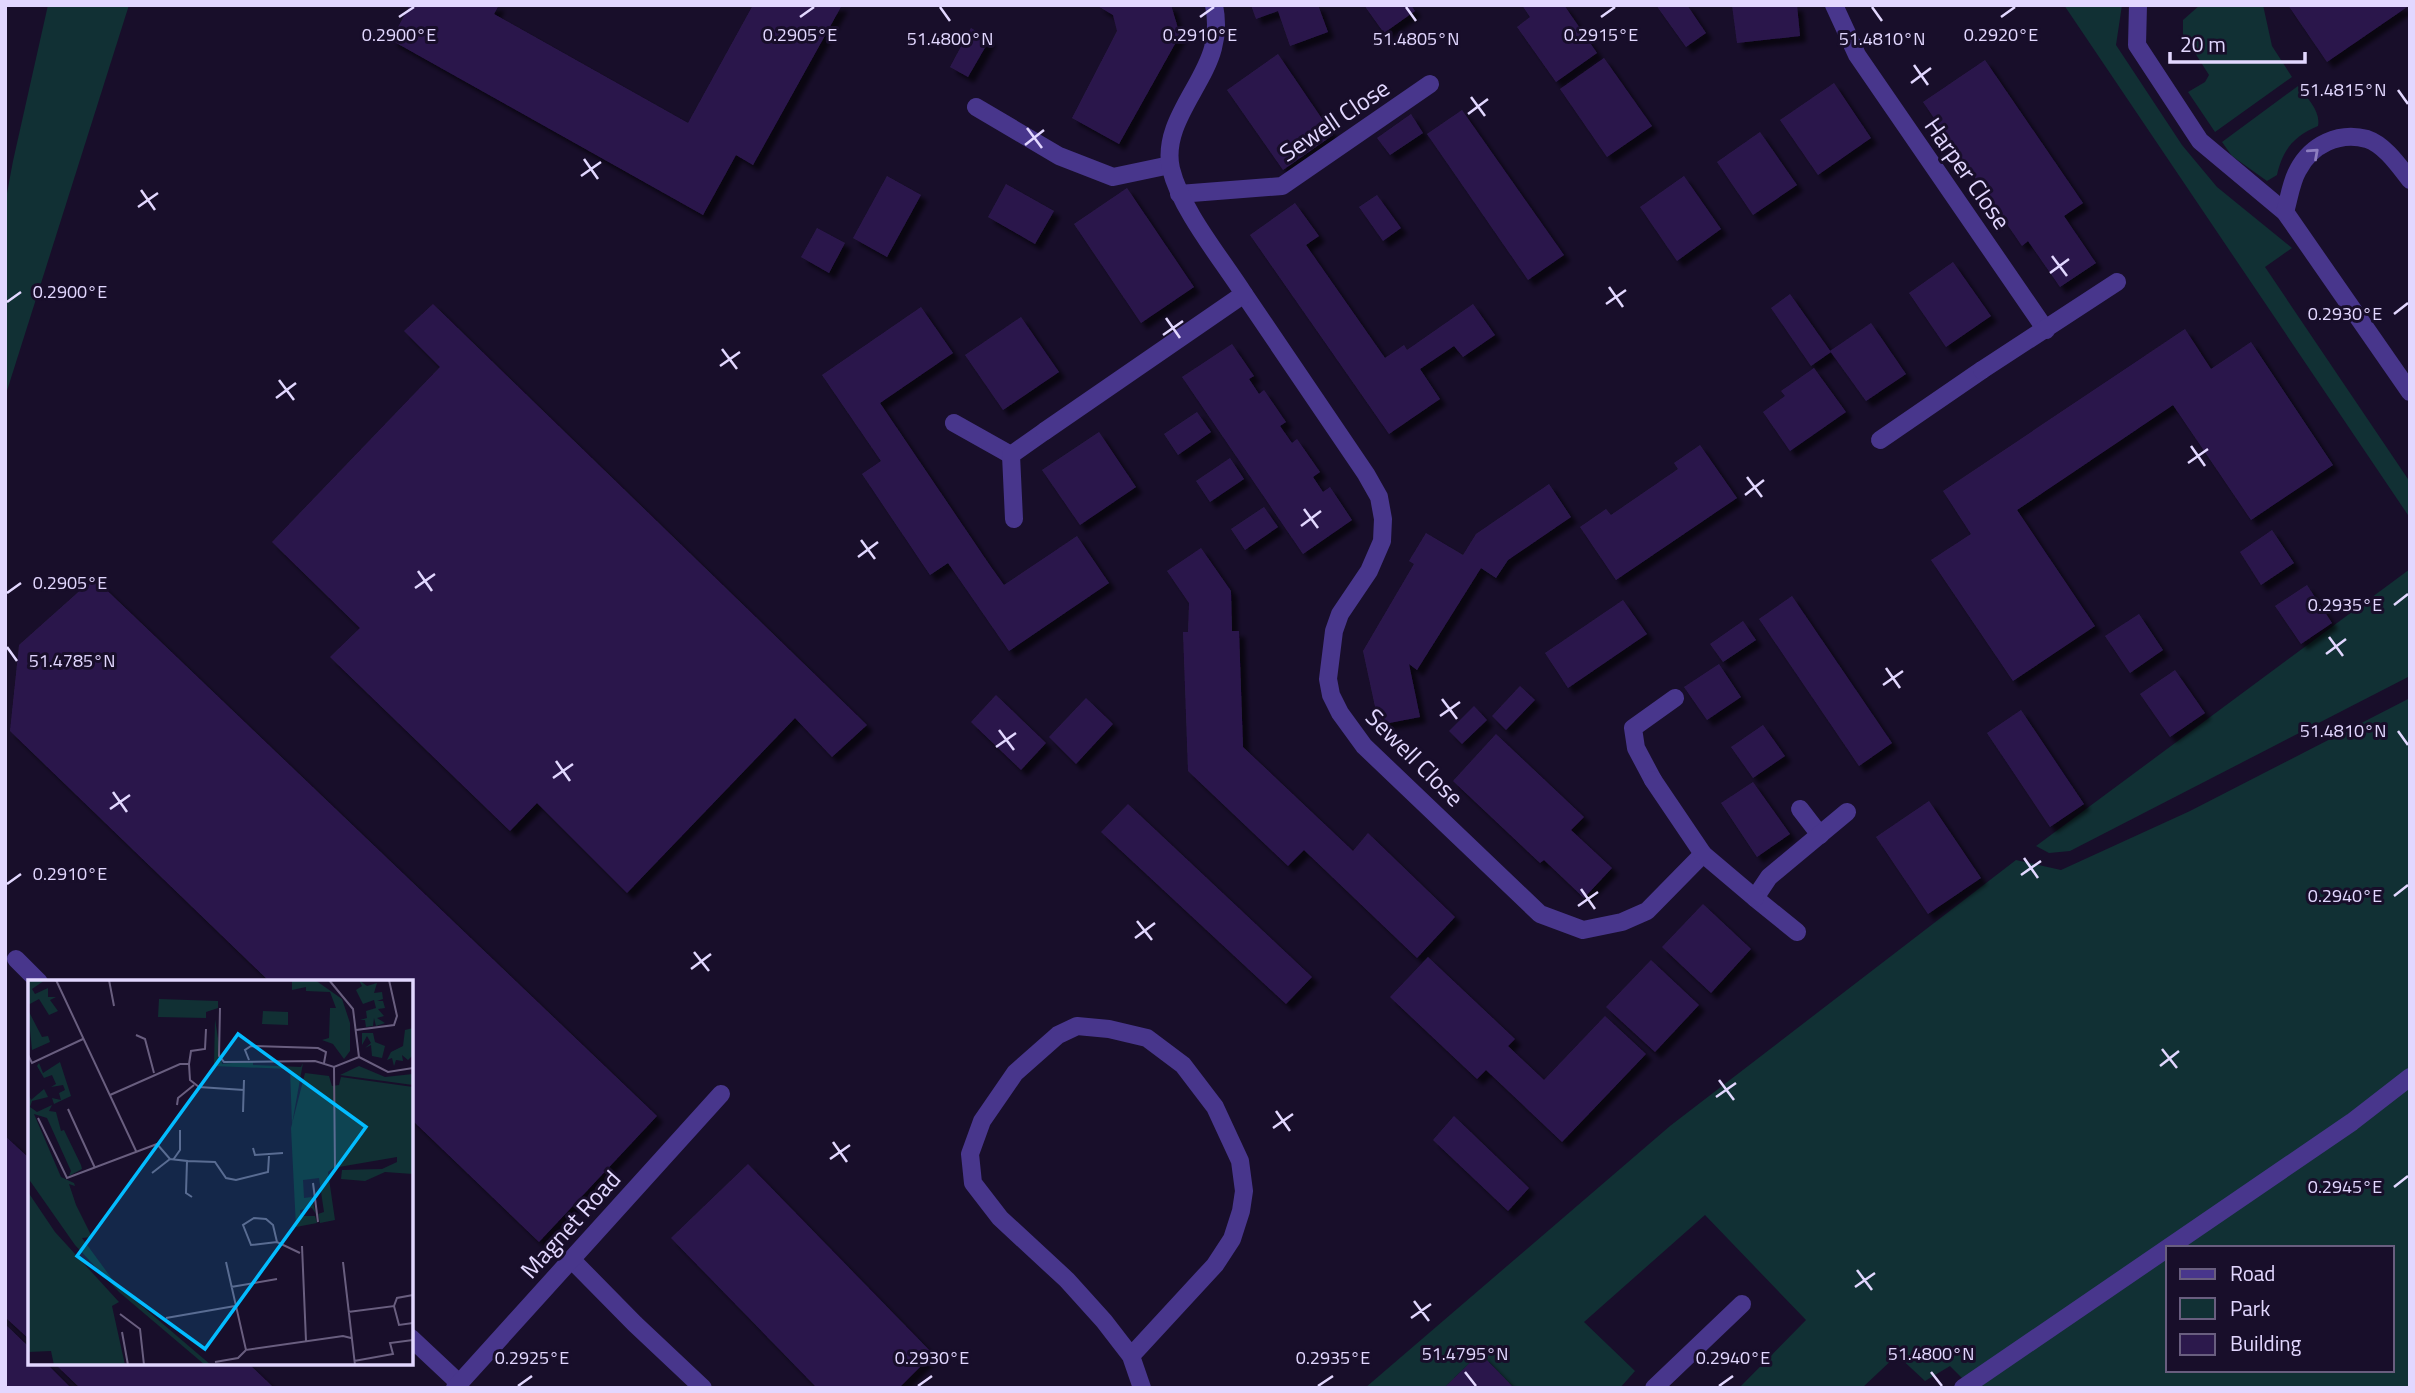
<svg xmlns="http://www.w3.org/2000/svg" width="2415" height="1393" viewBox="0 0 2415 1393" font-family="'Titillium Web',sans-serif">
	<defs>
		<filter id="shadow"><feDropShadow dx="6" dy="6" stdDeviation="2" flood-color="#0009"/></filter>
	</defs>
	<rect width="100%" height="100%" fill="#180e2a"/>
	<g fill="#113034" fill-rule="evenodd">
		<path d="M48,5H129L5,397V204L13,161Z"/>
		<path d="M2064,5H2122L2116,45L2182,145L2217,187L2292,248L2265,267L2410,482V518Z"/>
		<path d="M2200,5H2263L2272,46L2292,77L2215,132L2188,92L2205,82L2209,75L2183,34V20Z"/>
		<path d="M2298,86C2307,98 2321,111 2318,126C2294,136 2283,149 2277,175L2267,181L2232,156L2222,142Z"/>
		<path d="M2410,569V676L2070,851L2049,853L2036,846Z"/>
		<path d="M2410,698V1388H1972L1950,1366L1925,1381L1897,1355L1862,1388H1739L1806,1320L1705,1215L1584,1322L1635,1371L1620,1388H1514L1480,1353L1444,1388H1365L1670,1126L2016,860L2061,870L2190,811ZM2168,1248H2392V1370H2168Z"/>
	</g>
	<g fill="#2c194c" filter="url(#shadow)">
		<path d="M410,5H499L494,14L688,123L753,5H842L753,165L736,155L703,215L391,40Z"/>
		<path d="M1096,5H1171L1180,35L1119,144L1072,118L1117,31L1113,15Z"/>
		<path d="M1251,5H1318L1328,32L1290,46L1278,11L1256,19Z"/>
		<path d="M1364,5H1411L1415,11L1384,33Z"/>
		<path d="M1522,5H1564L1597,53L1556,82L1517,27L1530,17Z"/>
		<path d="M1656,5H1687L1706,33L1686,47Z"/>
		<path d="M1732,5H1797L1800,36L1737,43Z"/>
		<path d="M2288,5H2410L2327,62Z"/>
		<path d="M971,28L990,39L968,77L950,67Z"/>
		<path d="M1278,54L1333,135L1283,170L1227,90Z"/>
		<path d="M1604,58L1652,126L1607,157L1560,89Z"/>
		<path d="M1985,60L2083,203L2064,216L2096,263L2060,287L2028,241L2022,246L1923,102Z"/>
		<path d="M1834,83L1871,138L1818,175L1780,120Z"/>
		<path d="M1462,110L1564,255L1528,280L1427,134Z"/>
		<path d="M1411,114L1423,133L1390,155L1377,138Z"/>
		<path d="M1760,132L1797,185L1753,215L1717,162Z"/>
		<path d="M887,176L921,195L887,257L853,238Z"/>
		<path d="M1684,176L1721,229L1677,261L1640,207Z"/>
		<path d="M1006,184L1054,211L1035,244L988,217Z"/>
		<path d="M1127,188L1194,287L1141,323L1074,224Z"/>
		<path d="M1377,195L1401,228L1383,241L1359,207Z"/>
		<path d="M1295,203L1319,236L1306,245L1385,358L1404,345L1407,350L1473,304L1495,335L1463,357L1454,346L1420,369L1440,399L1389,434L1250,235Z"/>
		<path d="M817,228L845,243L829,273L801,257Z"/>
		<path d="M1953,262L1991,316L1946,347L1909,293Z"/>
		<path d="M1790,294L1831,352L1811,366L1771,308Z"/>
		<path d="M433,304L867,725L832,757L795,718L627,893L537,803L510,831L330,657L360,628L272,542L440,367L404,331Z"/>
		<path d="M921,307L953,353L880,403L989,564L1004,585L1077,536L1109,583L1009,651L948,563L930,575L862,474L881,461L822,375Z"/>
		<path d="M1021,317L1059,372L1003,410L965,355Z"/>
		<path d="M1871,323L1906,374L1866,401L1830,351Z"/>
		<path d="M2185,329L2211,369L2251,342L2333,465L2251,520L2173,405L2017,510L2095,626L2013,681L1931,560L1971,534L1943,491Z"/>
		<path d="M1232,344L1254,376L1249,379L1259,394L1264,390L1286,422L1280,426L1292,443L1297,439L1320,472L1313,477L1323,492L1330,487L1352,520L1303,554L1182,377Z"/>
		<path d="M1814,368L1846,412L1790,451L1763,412L1785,396L1781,391Z"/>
		<path d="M1197,412L1211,432L1178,455L1164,434Z"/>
		<path d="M1099,432L1136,487L1080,525L1042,470Z"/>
		<path d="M1700,445L1737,498L1616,580L1580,527L1606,509L1611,515L1678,469L1674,463Z"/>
		<path d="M1230,458L1244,479L1210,502L1196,481Z"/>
		<path d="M1549,484L1571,517L1508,560L1496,578L1481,568L1417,670L1409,664L1420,717L1379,725L1363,651L1414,564L1409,561L1426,533L1463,555L1476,534Z"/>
		<path d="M1264,507L1278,527L1245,550L1231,529Z"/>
		<path d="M2272,530L2294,563L2261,585L2240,552Z"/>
		<path d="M1201,548L1231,591L1232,631H1239L1243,747L1353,851L1368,833L1455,917L1417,958L1304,850L1288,866L1188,771L1183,632H1188L1189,603L1167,571Z"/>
		<path d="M94,578L657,1116L539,1242L411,1119V982H270L10,731L19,645Z"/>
		<path d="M2307,585L2332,623L2301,644L2275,606Z"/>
		<path d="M1792,596L1892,743L1859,766L1759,619Z"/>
		<path d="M1623,600L1647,634L1568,688L1545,653Z"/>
		<path d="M2139,614L2163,650L2130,673L2105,636Z"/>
		<path d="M1743,621L1756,640L1723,662L1710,644Z"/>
		<path d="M1719,664L1741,697L1707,720L1684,687Z"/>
		<path d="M2175,670L2205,713L2170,737L2140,694Z"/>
		<path d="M1520,686L1535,700L1506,730L1492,716Z"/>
		<path d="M996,695L1046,743L1021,770L971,722Z"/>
		<path d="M1086,698L1113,724L1076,764L1049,737Z"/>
		<path d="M1474,706L1487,720L1462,744L1449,731Z"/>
		<path d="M2021,710L2084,804L2050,827L1987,733Z"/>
		<path d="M1763,725L1785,756L1753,778L1731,747Z"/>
		<path d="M1496,734L1584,817L1571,830L1612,868L1584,898L1544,860L1540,863L1453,781Z"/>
		<path d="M1753,782L1790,834L1757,857L1721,803Z"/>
		<path d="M1929,801L1981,878L1928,914L1876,837Z"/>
		<path d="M1128,804L1312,977L1286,1004L1101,832Z"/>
		<path d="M1703,904L1751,949L1711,993L1662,947Z"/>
		<path d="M1428,957L1515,1039L1508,1046L1544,1080L1605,1016L1646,1054L1562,1142L1486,1070L1477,1079L1390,997Z"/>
		<path d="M1651,960L1699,1005L1655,1052L1606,1007Z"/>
		<path d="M1454,1116L1529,1188L1508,1211L1433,1140Z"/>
		<path d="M5,1136L30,1159V1340L5,1317Z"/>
		<path d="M748,1164L933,1354L899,1388H817L671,1238Z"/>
		<path d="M5,1324L30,1348V1363H46L71,1388H5Z"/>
		<path d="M1480,1353L1514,1388H1444Z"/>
		<path d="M54,1363H248L274,1388H80Z"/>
	</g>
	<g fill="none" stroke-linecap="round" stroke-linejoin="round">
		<g stroke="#48368c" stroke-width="18">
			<path d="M2138,5L2137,45L2200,141L2285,212L2410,392"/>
			<path d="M976,107L1059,156L1113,177L1170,165"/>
			<path d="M1179,194L1282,186L1430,84"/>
			<path d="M2285,212C2289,199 2291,182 2298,170C2311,145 2339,131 2367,139C2385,145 2399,166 2410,180"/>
			<path d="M954,423L1011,455"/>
			<path d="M1880,440L1982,370"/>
			<path d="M1014,519L1011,455L1045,431"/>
			<path d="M1653,780L1636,748L1633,728L1675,698"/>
			<path d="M1800,809L1820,835"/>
			<path d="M1797,932L1755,898L1769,877L1847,812"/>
			<path d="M16,959L39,982"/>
			<path d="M571,1259L635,1324L703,1388"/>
			<path d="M411,1338L459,1383"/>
			<path d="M1131,1356L1215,1265L1232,1239L1241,1211L1244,1191L1240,1161L1215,1107L1183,1065L1147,1038L1109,1029L1077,1026L1058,1035L1015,1073L982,1121L970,1154L973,1183L1000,1218L1067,1280L1104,1321L1131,1356L1142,1388"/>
			<path d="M1654,1388L1742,1304"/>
			<path d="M1963,1388L2352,1122L2410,1077"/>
		</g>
		<g stroke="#48368c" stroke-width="18">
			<path d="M1834,5L1857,55L2046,330"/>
			<path d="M1244,294L1366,474L1379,497L1383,519L1382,541L1369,571L1340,614L1334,631L1328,679L1331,695L1340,713L1364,746L1540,914L1583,930L1622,922L1647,911L1703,854"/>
			<path d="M1982,370L2117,282"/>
			<path d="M1045,431L1244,294C1221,258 1181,210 1171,169C1161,125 1203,87 1213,48C1217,33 1217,20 1214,5"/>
			<path d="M1653,780L1703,854L1755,898"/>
			<path d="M455,1388L721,1094"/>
		</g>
	</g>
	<defs><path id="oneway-chevron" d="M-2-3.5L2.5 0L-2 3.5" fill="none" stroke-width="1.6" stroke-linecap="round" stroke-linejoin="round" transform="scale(1.75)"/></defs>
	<use stroke="#8d7ec0" href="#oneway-chevron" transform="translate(2314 153) rotate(-42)"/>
	<path fill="none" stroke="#e2d7ff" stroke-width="2.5" d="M940,7L950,21M1406,7L1416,21M1872,7L1882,21M399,17L414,7M800,17L814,7M1200,17L1214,7M1601,17L1615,7M2001,17L2015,7M1914,65L1928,85M1911,83L1931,68M2398,90L2408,104M1471,97L1485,116M1468,114L1488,99M1027,128L1042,148M1025,145L1044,130M584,159L598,179M581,176L601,162M141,190L155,210M138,207L158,193M2052,256L2067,276M2050,273L2069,259M1609,287L1623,307M7,302L21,292M1606,304L1626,290M2394,314L2408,303M1166,318L1180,338M1163,335L1183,321M722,349L737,369M720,366L740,352M279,380L294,400M276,398L296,383M2191,446L2205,466M2188,463L2208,449M1747,477L1762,497M1745,495L1764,480M1304,509L1318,528M1301,526L1321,511M861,540L875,559M858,557L878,542M418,571L432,591M415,588L435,574M7,593L21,583M2394,605L2408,594M2329,637L2343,656M7,647L17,661M2326,654L2346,639M1886,668L1900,688M1883,685L1903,671M1442,699L1457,719M1440,716L1460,702M999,730L1014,750M2398,731L2408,745M996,747L1016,733M556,761L570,781M553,778L573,764M113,792L127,812M110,809L130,795M2024,858L2038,878M2021,875L2041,861M7,884L21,874M1581,889L1595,909M2394,896L2408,885M1578,906L1598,892M1137,921L1152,940M1135,938L1155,923M694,952L709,971M691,969L711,954M2162,1049L2177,1068M2160,1066L2179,1051M1719,1080L1734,1100M1716,1097L1736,1083M1276,1111L1290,1131M1273,1128L1293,1114M833,1142L847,1162M830,1159L850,1145M2394,1187L2408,1176M1857,1270L1872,1290M1855,1287L1875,1273M1414,1301L1429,1321M1411,1318L1431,1304M1465,1372L1476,1386M1931,1372L1942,1386M518,1386L532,1376M918,1386L932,1376M1318,1386L1333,1376M1719,1386L1733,1376"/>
	<g text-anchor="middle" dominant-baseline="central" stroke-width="6" stroke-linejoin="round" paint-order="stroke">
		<g font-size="24" fill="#e2d7ff" stroke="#180e2a">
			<text transform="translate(1334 120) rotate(-34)">Sewell Close</text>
			<text transform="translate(1968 173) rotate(55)">Harper Close</text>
			<text transform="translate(1415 757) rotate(45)">Sewell Close</text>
			<text transform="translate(570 1224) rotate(-48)">Magnet Road</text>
		</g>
	</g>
	<g transform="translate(28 980)">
		<rect width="385" height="385" fill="#180e2a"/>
		<path d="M0,0H17L4,9L7,14L20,8V17H28L22,20L30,31L21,35L11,19L0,25ZM264,0H287L314,19L322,43V71L316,79L305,64L294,60L301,58L302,28H308L302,12L278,11V7L264,10ZM331,0L339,6L349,3L346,13L354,12L355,19L349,21H355L357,28L350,29L356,36L349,38L357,43L348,46L346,38L345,46L338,47L337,40H332L339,38L338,31L348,28L346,20L335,24L328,10L334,6ZM131,19L190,21V28L178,32V38L130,37ZM0,30L14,57L20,56L22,62L4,70ZM235,31L260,32V45L234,44ZM187,39L194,84L225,81V85L273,87L275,83L264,144L262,89L186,86ZM385,48V75L380,80L374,75L375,81L368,80L366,86L364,78L359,80L363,72L375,66L377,50ZM334,53H345L347,62L357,66L354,78L344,76L343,65L337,68L343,63L339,56L334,65ZM32,82L43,116L26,124L24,118L33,120L31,113L37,110L35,105L23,107L28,104L24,95L16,98L9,86L11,83L15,93ZM331,86L357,97L385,94V105L312,95ZM277,93L301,96L304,106L311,105L313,97L385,107V194L357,192L337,201L313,199L314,190L354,189L369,182V177L305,188L300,192L307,240L292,243L290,234L296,232L291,198L275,200L276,218L284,217L288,234L284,228L272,230L273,236H287L289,243L268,247L263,148ZM16,109L20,117L4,121L2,127L9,132L24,125L21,131L28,132L33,151L36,150L53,185L54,189L41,196L43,191L19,138L6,134L33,197L46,203L47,206L41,204L48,225L64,257L54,258L87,303L183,385H177L91,312L47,265L0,198V113L3,120ZM0,212L27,252L91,322L84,326L97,385H26L23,371L0,372Z" fill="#113034"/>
		<path fill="none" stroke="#695e7f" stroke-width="2" d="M28,0L108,171M81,0L86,26M301,0L325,29L331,77L360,92L385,88M192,28L191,76L196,82L287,81L306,87L331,77M328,50L366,45L369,36L361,0M108,55L117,59L126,93M0,75L4,83L55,59M221,80L217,70L223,66L290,68L298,72L296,83M161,84L163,71L177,69L178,49M306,87L307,191M82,115L152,84H161L162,100L171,107L216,110M149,125L150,118L166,105M40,129L67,188M215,132L216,100M10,138L39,198L129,164L142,179L159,181L158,213L164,217M225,168L227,175L255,173M145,180L152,170V150M159,181L187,182L198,198L208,200L240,192L241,176M124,193L142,179M285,203L290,242M249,262L245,245L238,239L226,238L215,245L223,265L249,262L272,273M274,266L278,361M198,282L218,370L315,356L323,358M315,282L327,385M203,307L249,299M366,326L369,318L385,315M320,332L366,326L371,345L385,343M92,334L112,349L116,385M138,338L207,326M94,352L100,385M326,381L365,374L362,363L385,360M187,382L210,378L218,370"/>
		<path fill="#03bcff" fill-opacity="0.15" stroke="#03bcff" stroke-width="3.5" d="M210,54L338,147L177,369L49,276Z"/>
		<rect width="385" height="385" fill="none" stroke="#e2d7ff" stroke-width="3.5"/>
	</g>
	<g font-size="18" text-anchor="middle" fill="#e2d7ff" stroke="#180e2a" stroke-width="6" stroke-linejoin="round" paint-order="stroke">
		<text x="1601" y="41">0.2915°E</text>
		<text x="399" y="41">0.2900°E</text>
		<text x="800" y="41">0.2905°E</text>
		<text x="1200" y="41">0.2910°E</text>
		<text x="2001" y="41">0.2920°E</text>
		<text x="950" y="45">51.4800°N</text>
		<text x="1416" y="45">51.4805°N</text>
		<text x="1882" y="45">51.4810°N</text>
		<text x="2343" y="96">51.4815°N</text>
		<text x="70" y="298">0.2900°E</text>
		<text x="2345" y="320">0.2930°E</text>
		<text x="70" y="589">0.2905°E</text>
		<text x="2345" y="611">0.2935°E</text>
		<text x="72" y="667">51.4785°N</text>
		<text x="2343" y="737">51.4810°N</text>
		<text x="70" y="880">0.2910°E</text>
		<text x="2345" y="902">0.2940°E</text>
		<text x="2345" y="1193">0.2945°E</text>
		<text x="1465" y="1360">51.4795°N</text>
		<text x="1931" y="1360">51.4800°N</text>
		<text x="532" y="1364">0.2925°E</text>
		<text x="932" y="1364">0.2930°E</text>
		<text x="1333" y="1364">0.2935°E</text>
		<text x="1733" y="1364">0.2940°E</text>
	</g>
	<rect width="2415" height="1393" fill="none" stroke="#e2d7ff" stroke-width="14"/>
	<rect x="2166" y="1246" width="228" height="126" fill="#180e2a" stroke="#695e7f" stroke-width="2"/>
	<rect x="2180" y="1269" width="35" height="10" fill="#48368c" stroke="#695e7f" stroke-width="2"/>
	<text x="2230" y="1281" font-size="21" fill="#e2d7ff">Road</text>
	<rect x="2180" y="1298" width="35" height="21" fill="#113034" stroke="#695e7f" stroke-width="2"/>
	<text x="2230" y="1316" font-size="21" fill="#e2d7ff">Park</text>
	<rect x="2180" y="1334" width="35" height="21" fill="#2c194c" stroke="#695e7f" stroke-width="2"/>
	<text x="2230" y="1351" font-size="21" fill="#e2d7ff">Building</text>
	<path d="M2170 52v10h135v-10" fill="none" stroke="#e2d7ff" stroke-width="3.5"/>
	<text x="2180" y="52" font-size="21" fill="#e2d7ff" stroke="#180e2a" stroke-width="5" paint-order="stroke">20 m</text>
</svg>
